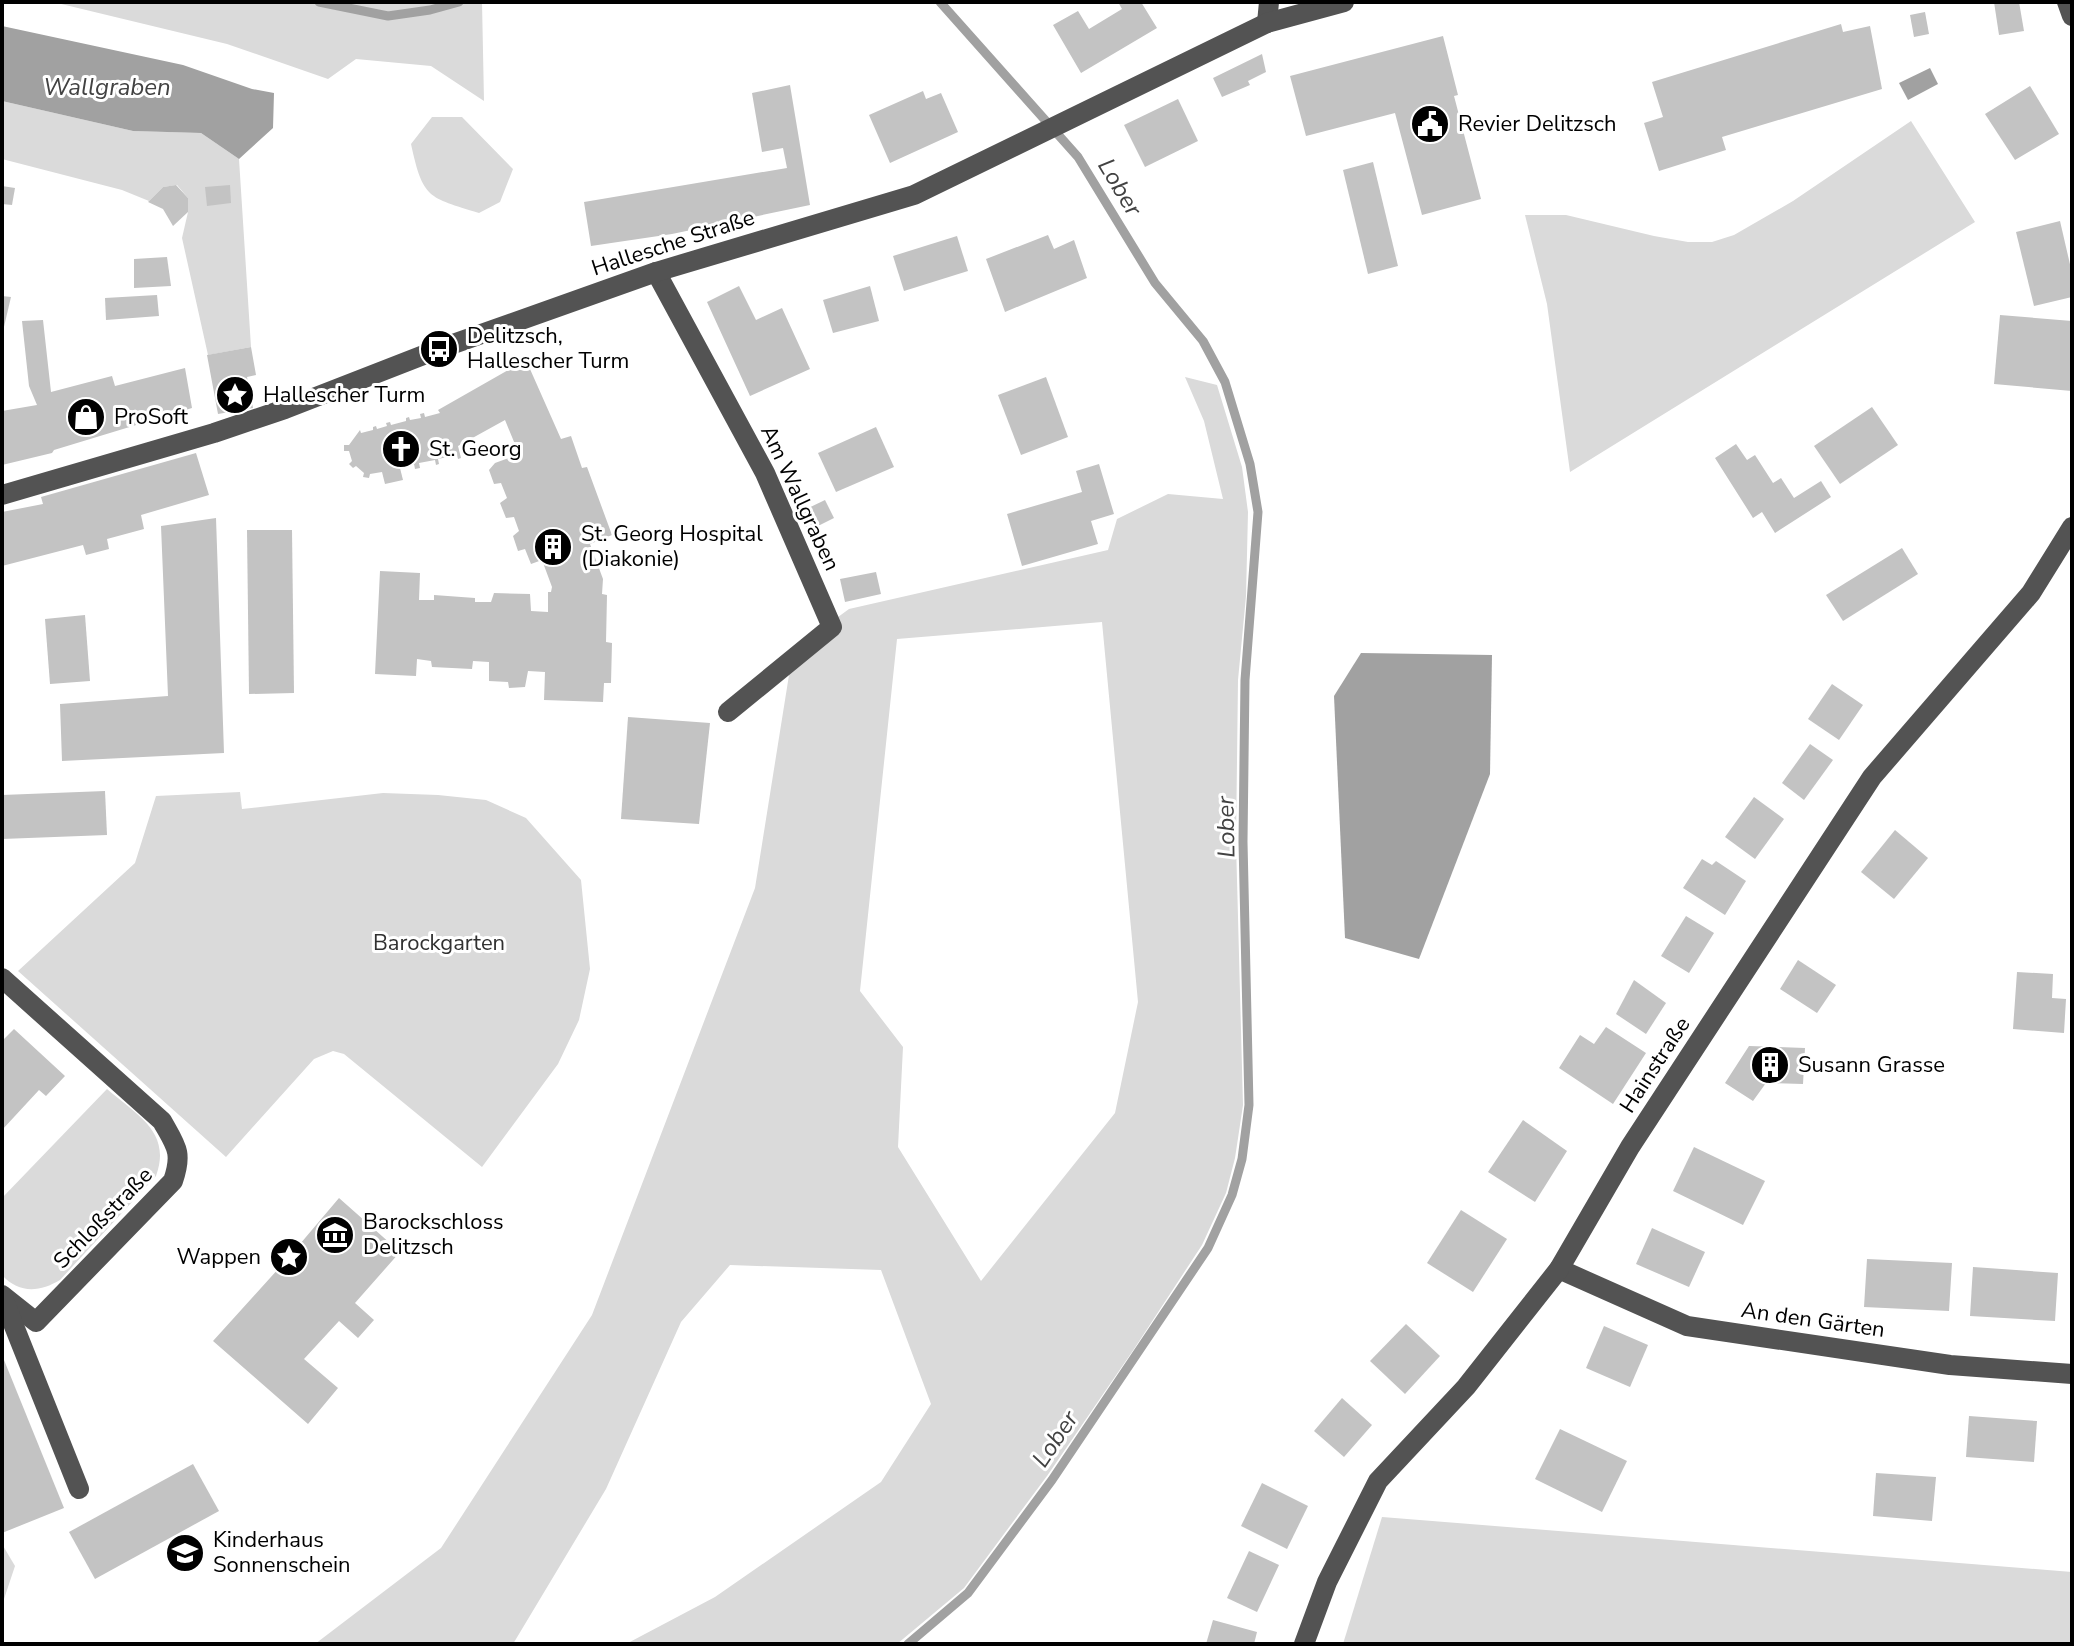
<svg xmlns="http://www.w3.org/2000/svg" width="2074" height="1646" viewBox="0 0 2074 1646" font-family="'Nunito Sans',sans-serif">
	<rect width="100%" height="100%" fill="#fff"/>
	<g fill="#dadada" fill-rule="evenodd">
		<path d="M53,2H482L484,101L431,66L356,59L328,79L227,44Z"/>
		<path d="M2,101L133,131L201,133L239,159L251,347L208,355L182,238L188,212V198L177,185L163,187L149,201L122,190L2,159Z"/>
		<path d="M432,117H462L513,169L500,202L479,213C428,197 423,199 411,144Z"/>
		<path d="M1911,121L1975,222L1570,472L1547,304L1525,215H1566L1654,236L1688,242H1712L1734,235L1793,201Z"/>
		<path d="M1185,377L1217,385L1242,467L1248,512L1246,596L1238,680L1236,842L1243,1105L1235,1158L1226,1193L1202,1245L1134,1349L1047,1476L964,1588L897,1644H626L715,1597L881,1482L931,1404L881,1270L730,1265L681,1322L606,1489L513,1644H315L441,1548L592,1315L755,888L793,650L849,609L1108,550L1117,519L1168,494L1223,499L1204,421ZM1102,622L1138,1002L1115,1113L981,1281L898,1147L903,1047L860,991L897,639Z"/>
		<path d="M240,792L242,809L383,793L438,795L486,800L526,818L581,880L590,969L579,1020L558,1064L482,1167L344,1054L333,1051L314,1059L226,1157L18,971L135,863L156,796Z"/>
		<path d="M107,1089C137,1115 172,1132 156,1176L60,1280C40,1292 19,1294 2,1275V1198Z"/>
		<path d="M1382,1517L2072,1572V1644H1343Z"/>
		<path d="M2,1544L15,1566L2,1605Z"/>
	</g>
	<g fill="#a1a1a1">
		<path d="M2,26L183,65L252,89L274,93L273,128L239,159L201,133L133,131L2,101Z"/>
		<path d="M1930,68L1938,84L1908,100L1899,83Z"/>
		<path d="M1361,653L1492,655L1490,774L1419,959L1345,938L1334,696Z"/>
	</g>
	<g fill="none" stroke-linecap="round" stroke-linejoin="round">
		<g stroke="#a1a1a1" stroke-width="9">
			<path d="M319,2L388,16L430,10L459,2"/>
			<path d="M908,1644L968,1593L1052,1480L1208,1248L1232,1195L1242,1159L1249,1105L1243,842L1245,680L1258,512L1250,464L1225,382L1203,341L1155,283L1078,157L940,2"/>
		</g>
	</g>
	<g fill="#c3c3c3">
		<path d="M1118,2H1141L1157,28L1081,73L1053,25L1078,11L1089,29L1122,9Z"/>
		<path d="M1994,2H2019L2024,31L1999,35Z"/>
		<path d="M1925,12L1929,34L1914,37L1910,15Z"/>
		<path d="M1841,24L1843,32L1870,26L1882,89L1722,137L1726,150L1659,171L1644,123L1663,117L1652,82Z"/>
		<path d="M1443,36L1458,95L1454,96L1481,199L1422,215L1395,113L1306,136L1290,76Z"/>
		<path d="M1262,54L1266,72L1248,81L1250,85L1222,97L1213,78Z"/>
		<path d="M790,85L810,205L672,234L591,246L584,202L787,168L783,148L762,152L752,93Z"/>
		<path d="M2030,86L2059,134L2015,160L1985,114Z"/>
		<path d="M923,91L926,99L941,93L958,132L890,163L869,115Z"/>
		<path d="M1178,99L1198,141L1145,167L1124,125Z"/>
		<path d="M1373,162L1398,266L1368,274L1343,170Z"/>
		<path d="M176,185L188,198V212L173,226L163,209L148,202L163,187Z"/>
		<path d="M230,185L231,203L207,206L205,187Z"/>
		<path d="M2,186L15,188L12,205L2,204Z"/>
		<path d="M2060,221L2072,273V297L2034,306L2016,232Z"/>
		<path d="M1048,235L1054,249L1074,240L1087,278L1005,312L986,259Z"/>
		<path d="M957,236L968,271L904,291L893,256Z"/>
		<path d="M167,257L171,286L134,288V259Z"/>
		<path d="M739,286L756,320L782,308L810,369L750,396L707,302Z"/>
		<path d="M870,286L879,321L833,333L823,300Z"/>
		<path d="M157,295L159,316L106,320L105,298Z"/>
		<path d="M2,296L11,297L3,331H2Z"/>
		<path d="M2000,315L2072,321V391L1994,384Z"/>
		<path d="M43,320L51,392L112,376L115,386L185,368L192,408L54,450L52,453L2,465V411L37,405L29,386L22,321Z"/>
		<path d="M251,347L256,375L247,377L253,408L218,414L207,355Z"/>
		<path d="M526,360L561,439L571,436L582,468L587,467L612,535L590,544L603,579L602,594L607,595L606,642L612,643L611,683H604L603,702L544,700L545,672L528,671L525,687L509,688L508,682L489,681V662L473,661L472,669L432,667L431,661L417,659L416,676L375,674L380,571L420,573L419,600H434V595L475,598V602H491L494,593L530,594L531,611L548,612V592H551L552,587L542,560L531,564L525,549L518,551L513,536L519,531L514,517L506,518L500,503L507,498L501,483L494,484L489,470L495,463L519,454L505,420L458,446L461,458L458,459L457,455L438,459L439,464L436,465L435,460L419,463L420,468L415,469L414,464L400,468L403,480L385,484L382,472L370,474L369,478L363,477L364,473L356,466L353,468L349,464L352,461L349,451H344V445H349L360,430L361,433L373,430V427L376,426L377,429L387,426L386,423L390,422L391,425L406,421V418L409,417L410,420L421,418L420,414L424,413L425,417L440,413L438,410Z"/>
		<path d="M1046,377L1068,437L1021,455L998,395Z"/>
		<path d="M1872,407L1898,445L1840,484L1814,446Z"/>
		<path d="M876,427L894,467L836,492L818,453Z"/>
		<path d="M1736,444L1747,460L1755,455L1773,483L1781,478L1794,498L1821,481L1831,497L1775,533L1762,512L1753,518L1715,458Z"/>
		<path d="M196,453L209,495L141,515L144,529L107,539L109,549L86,555L83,545L2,566V512L43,504L41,497Z"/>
		<path d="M1099,464L1114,514L1091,521L1098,544L1022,566L1007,514L1082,492L1076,471Z"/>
		<path d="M825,500L834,518L808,531L798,513Z"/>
		<path d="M216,518L224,753L62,761L60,704L168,696L161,526Z"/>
		<path d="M247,530H292L294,693L249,694Z"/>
		<path d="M1902,548L1918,574L1843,621L1826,595Z"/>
		<path d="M876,572L881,594L845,602L840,579Z"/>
		<path d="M85,615L90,681L50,684L45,619Z"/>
		<path d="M1832,684L1863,705L1839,740L1808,719Z"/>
		<path d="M628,717L710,723L699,824L621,819Z"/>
		<path d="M1810,744L1833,760L1804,800L1782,783Z"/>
		<path d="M105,791L107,835L2,839V795Z"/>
		<path d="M1754,797L1784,819L1755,859L1725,837Z"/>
		<path d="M1895,830L1928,858L1894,899L1861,872Z"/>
		<path d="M1702,859L1712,865L1716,861L1746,881L1725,915L1683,888Z"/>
		<path d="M1686,916L1714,933L1689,973L1661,956Z"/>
		<path d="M1798,960L1836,985L1817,1013L1780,989Z"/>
		<path d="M2017,972L2053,974L2052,998L2066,999L2064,1033L2013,1029Z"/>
		<path d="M1634,980L1666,1003L1646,1034L1616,1014Z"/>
		<path d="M1606,1027L1646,1053L1613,1104L1559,1068L1580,1035L1594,1044Z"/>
		<path d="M14,1029L65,1076L46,1096L39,1090L2,1130V1041Z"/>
		<path d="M1749,1046L1805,1048L1803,1084L1766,1083L1753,1101L1725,1083Z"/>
		<path d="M1523,1120L1567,1151L1535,1202L1488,1172Z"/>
		<path d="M1694,1147L1765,1181L1743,1225L1673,1191Z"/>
		<path d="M339,1198L400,1252L355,1303L374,1320L358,1338L339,1321L304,1359L338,1388L308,1424L213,1341L289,1257Z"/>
		<path d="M1461,1210L1507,1239L1473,1292L1427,1263Z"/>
		<path d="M1652,1228L1705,1252L1689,1287L1636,1264Z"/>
		<path d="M1867,1259L1952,1263L1949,1311L1864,1307Z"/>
		<path d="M1973,1267L2058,1273L2055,1321L1970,1316Z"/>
		<path d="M1406,1324L1440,1356L1405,1394L1370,1361Z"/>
		<path d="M1604,1326L1648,1345L1630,1387L1586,1368Z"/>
		<path d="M2,1355L64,1508L2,1533Z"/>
		<path d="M1342,1398L1372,1425L1344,1457L1314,1431Z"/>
		<path d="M1969,1416L2037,1421L2034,1462L1966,1457Z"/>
		<path d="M1560,1429L1627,1461L1602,1512L1535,1479Z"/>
		<path d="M193,1464L219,1511L95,1579L69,1532Z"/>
		<path d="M1876,1473L1936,1477L1932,1521L1873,1516Z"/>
		<path d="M1262,1483L1308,1506L1287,1549L1241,1526Z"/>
		<path d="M1249,1551L1279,1565L1257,1612L1227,1598Z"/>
		<path d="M1213,1620L1257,1632L1254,1644H1206Z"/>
	</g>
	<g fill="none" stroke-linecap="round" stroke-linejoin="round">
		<g stroke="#535353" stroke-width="20">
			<path d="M2067,2L2072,16"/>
			<path d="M1267,23L1269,2"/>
			<path d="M656,272L765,473L832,627L728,712"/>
			<path d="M2,495L214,433L285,409L439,349L656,272L914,195L1267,23L1344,2"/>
			<path d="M2,978L162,1121C176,1146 183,1152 173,1181L36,1322L2,1295"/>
			<path d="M1559,1269L1687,1326L1950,1365L2072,1374"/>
			<path d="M2,1296L79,1489"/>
			<path d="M1304,1644L1327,1582L1378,1481L1466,1387L1559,1269L1630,1147L1872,777L2031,593L2072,527"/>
		</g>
	</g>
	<defs>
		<g id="civic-disc" transform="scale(2)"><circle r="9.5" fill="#000" stroke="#fff"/><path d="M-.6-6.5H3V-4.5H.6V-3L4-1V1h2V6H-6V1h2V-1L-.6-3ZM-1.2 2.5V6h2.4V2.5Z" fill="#fff"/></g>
		<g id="bus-disc" transform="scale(2)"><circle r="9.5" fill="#000" stroke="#fff"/><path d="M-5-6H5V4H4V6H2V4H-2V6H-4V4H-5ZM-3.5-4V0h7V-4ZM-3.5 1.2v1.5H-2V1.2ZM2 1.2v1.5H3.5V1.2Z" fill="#fff"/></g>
		<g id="sight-disc" transform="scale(2)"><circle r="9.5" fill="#000" stroke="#fff"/><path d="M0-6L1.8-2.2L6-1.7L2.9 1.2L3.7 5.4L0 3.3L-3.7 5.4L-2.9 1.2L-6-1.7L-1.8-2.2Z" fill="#fff"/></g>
		<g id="shop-disc" transform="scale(2)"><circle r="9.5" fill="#000" stroke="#fff"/><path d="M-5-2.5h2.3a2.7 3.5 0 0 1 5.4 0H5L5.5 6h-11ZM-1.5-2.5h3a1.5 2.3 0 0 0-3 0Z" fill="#fff"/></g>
		<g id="church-disc" transform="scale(2)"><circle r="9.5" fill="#000" stroke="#fff"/><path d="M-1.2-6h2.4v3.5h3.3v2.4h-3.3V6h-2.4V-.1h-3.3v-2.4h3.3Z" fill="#fff"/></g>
		<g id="building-disc" transform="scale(2)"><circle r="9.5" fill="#000" stroke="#fff"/><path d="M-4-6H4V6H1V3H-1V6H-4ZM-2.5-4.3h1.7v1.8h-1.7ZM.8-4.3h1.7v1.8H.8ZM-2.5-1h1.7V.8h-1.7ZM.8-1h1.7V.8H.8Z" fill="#fff"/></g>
		<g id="museum-disc" transform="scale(2)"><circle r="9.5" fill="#000" stroke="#fff"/><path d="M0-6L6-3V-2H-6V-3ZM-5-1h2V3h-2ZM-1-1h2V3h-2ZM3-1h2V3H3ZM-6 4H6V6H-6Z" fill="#fff"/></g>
		<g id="school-disc" transform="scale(2)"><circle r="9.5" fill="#000" stroke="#fff"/><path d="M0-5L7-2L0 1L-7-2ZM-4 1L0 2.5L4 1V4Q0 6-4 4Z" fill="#fff"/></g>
	</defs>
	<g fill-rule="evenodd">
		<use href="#civic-disc" x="1430" y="124"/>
		<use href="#bus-disc" x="439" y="349"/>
		<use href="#sight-disc" x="235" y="395"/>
		<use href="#shop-disc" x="86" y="417"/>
		<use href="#church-disc" x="401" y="449"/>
		<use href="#building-disc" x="553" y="547"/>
		<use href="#building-disc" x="1770" y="1065"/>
		<use href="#museum-disc" x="335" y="1235"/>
		<use href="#sight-disc" x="289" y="1257"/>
		<use href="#school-disc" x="185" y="1553"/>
	</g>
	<g text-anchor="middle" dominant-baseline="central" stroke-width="6" stroke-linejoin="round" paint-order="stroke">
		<g font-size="22" fill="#000" stroke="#fff" text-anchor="start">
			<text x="1458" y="124">Revier Delitzsch</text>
			<text x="467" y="336">Delitzsch,<tspan x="467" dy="25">Hallescher Turm</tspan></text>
			<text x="263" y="395">Hallescher Turm</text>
			<text x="114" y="417">ProSoft</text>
			<text x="429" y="449">St. Georg</text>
			<text x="581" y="534">St. Georg Hospital<tspan x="581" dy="25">(Diakonie)</tspan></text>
			<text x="1798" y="1065">Susann Grasse</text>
			<text x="363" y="1222">Barockschloss<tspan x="363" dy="25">Delitzsch</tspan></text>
			<text x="261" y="1257" text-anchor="end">Wappen</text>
			<text x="213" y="1540">Kinderhaus<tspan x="213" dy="25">Sonnenschein</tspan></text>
		</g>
		<g font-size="22" fill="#000" stroke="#fff">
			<text transform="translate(673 243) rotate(-18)">Hallesche Straße</text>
			<text transform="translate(800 498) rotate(65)">Am Wallgraben</text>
			<text transform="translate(1655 1065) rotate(-57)">Hainstraße</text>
			<text transform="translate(103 1218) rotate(-46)">Schloßstraße</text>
			<text transform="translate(1813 1320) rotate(8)">An den Gärten</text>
		</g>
		<g font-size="22" fill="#313131" stroke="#fff">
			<text x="439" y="943">Barockgarten</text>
		</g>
		<g font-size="24" font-style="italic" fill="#424242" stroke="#fff">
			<text x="107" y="87">Wallgraben</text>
			<text transform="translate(1120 187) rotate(59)">Lober</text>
			<text transform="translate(1226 827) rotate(-91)">Lober</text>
			<text transform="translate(1055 1439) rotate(-56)">Lober</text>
		</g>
	</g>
	<rect width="2074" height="1646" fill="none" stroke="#000000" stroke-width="8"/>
</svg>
